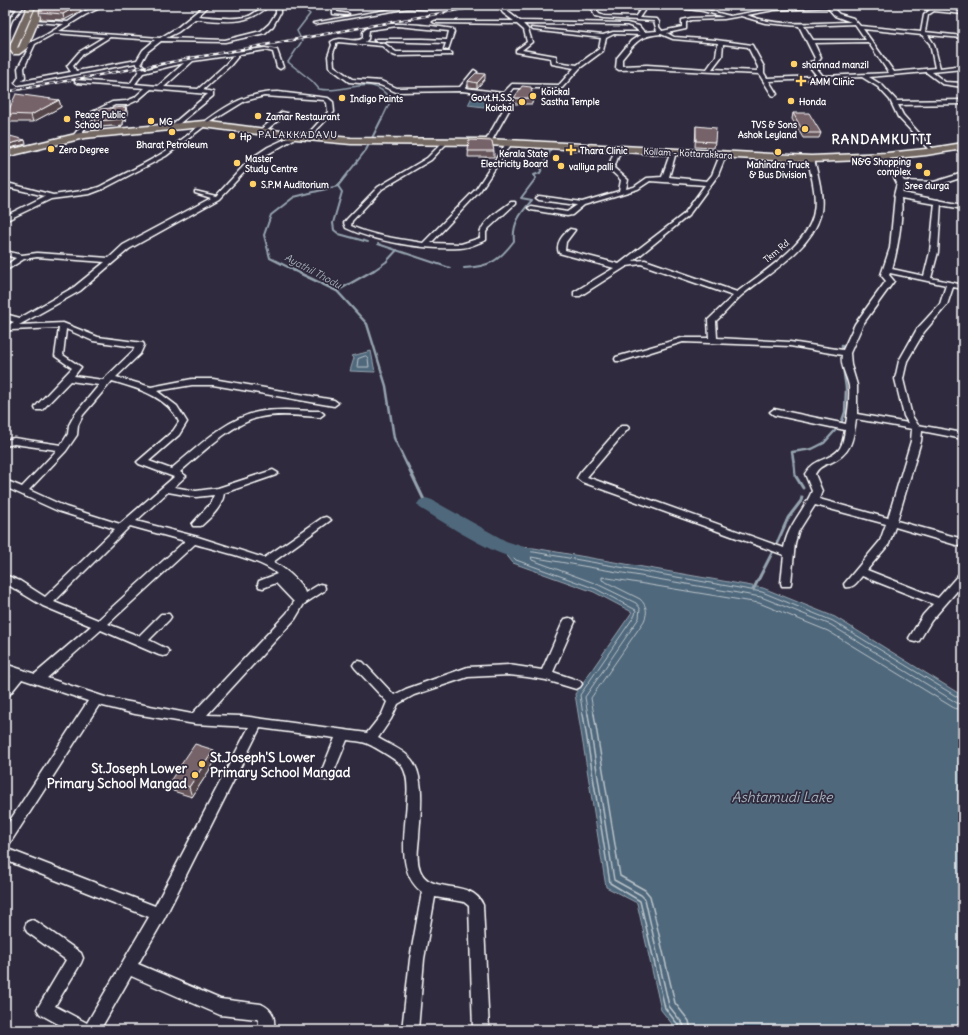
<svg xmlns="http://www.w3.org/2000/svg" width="968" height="1035" viewBox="0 0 968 1035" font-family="Delius,sans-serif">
	<rect width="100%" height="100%" fill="#2f2a3d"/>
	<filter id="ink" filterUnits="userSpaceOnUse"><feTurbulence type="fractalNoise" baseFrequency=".025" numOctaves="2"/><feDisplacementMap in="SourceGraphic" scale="8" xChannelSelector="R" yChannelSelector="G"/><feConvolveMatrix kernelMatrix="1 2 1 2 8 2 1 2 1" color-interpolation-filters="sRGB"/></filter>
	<g filter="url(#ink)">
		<g fill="#50687b" stroke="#96a4b0">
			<path d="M472,97L489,99L484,107L468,105Z"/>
			<path d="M371,351L375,372L350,371L354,358L352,356Z"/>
			<path d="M499,546L534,548L763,588L835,617L963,696V1030H677L661,1010L637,903L606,887L575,694L632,612L594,592L513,563Z"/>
		</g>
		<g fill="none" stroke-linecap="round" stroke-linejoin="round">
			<g stroke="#b9c3ca" stroke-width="1">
				<path d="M366,356L368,358L369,367H357L358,359Z"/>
				<path d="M583,715L580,695L635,615L636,610L596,589L516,560L510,554L511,551L534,552L762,592L833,621L959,698L963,699"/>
				<path d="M588,715L585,697L639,618L640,608L636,603L597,584L532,560L531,557L761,597L831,625L957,703L963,704"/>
				<path d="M594,715L591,698L644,621C648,612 647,606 640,599L602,580V577L759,603L828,631L954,708L963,710"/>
			</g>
			<g stroke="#b9c3ca" stroke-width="1.5">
				<path d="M583,714L610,883L640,901L665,1008L679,1026L680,1030"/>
				<path d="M588,714L614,880L641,895L645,899L669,1006L683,1024L685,1030"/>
				<path d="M594,714L620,876L645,890L650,896L675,1003L689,1021L691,1030"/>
			</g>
			<path stroke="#96a4b0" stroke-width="1.5" d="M299,5L310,14L297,31L302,41L288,62L312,81L319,89C347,95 371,71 391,100L382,119"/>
			<g stroke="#96a4b0" stroke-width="2">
				<path d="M338,186L342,192L333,223L334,230L339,234L368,242"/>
				<path d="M378,244L450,268"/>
				<path d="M464,268C489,267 499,261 514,241C512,223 521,213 532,200L521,198L536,178L534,175L540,173L552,147"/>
				<path d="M296,271L270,258L264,235L271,215L294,197L338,186L366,150L382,118"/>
				<path d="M373,271L386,262L397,250"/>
			</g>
			<g stroke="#96a4b0" stroke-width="2.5">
				<path d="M293,270L337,291L367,324L386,386L394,438L407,465"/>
				<path d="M337,291L374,270"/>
				<path d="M842,346V348"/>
				<path d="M794,465L792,452L812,449L824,443L841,424L845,412L846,388L843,367"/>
			</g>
			<g stroke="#96a4b0" stroke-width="3">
				<path d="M407,464L426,504"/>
				<path d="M794,464L795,475L803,488"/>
				<path d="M777,543L788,518L801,501L802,497"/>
				<path d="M753,590L772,553"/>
			</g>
			<path fill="#50687b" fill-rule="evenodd" d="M426,498L432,500L506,541L530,549L532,554L530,559C506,565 442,521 420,508L417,504L420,500Z"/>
			<g stroke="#fff" stroke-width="3">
				<g id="minor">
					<path d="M21,5H25L12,20L7,33L5,34C5,23 10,18 17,9L5,8V6L19,7Z"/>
					<path d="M100,5H106L85,15L59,31L160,38L178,27L205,5H210L198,16C214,17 230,20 246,17C255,15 261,5 270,5C246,27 226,21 195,19L178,32L166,38L225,40L261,31L269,24L276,13V5H280V13L273,26L265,33L225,42L161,41L147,52L141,63L145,67L144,70L191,58L265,48L277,50L283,67L280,69L277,67L273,52L265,50L240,54L230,66L203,90L213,92V96L174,128L169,127L208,94L151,89L138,100L127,105H115L97,114L77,138H73V136L92,112L112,102L126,101L134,98L145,88L77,83L75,82V80L130,84L138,72L139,67L136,63L18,85L15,83L19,77L18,68L29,47H25V45L46,35L64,24L34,22L32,20L68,22L81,13ZM55,33L104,37L79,52L67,66L71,72L22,81L25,77L24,68L35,44ZM110,37L155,40L143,50L137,60L76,71L73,66L83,54ZM234,55L226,64L198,89L164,87L193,61ZM184,63L158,86L135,84L143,73Z"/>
					<path d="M320,5H337V12L349,14L347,15L333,14V7Z"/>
					<path d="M402,5L419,7L450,5C434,14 414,5 398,10L315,24L313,23L397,8Z"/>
					<path d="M498,5H502L507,11L520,21L627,23L639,26L644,32L657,31L654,21L603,18L595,16L592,10L596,9L599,14L604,16L635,17L644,5H648L639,18L657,19L659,22V27L662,31L682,27V20L691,18L724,17L703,11L657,5L695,7L730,16L774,8L850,5L832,7L839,14L853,18L860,26L921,32L924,15L930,10L912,5L963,12V14L934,11L928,15L925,32L963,36V38L928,35L934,44L940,68L963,65V69L932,72L945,82L963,83V87L942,84L926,72L869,77L882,85L897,101L963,100V104L898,105L903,115L934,150L935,151L932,153L898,117L890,100L878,87L862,77L769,81L777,94L774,96L772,95L759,74L647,69L619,70L616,68L617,58L631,41L640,35L614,34L606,38L603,51L580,68L562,88H513L508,95L511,99L509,110L491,142L488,144L485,142L503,110L505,99L503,96L462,91L396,92L380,85L349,82L329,67L328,56L332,45L331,42C341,34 354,45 363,38V32C372,18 437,26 453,29L454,32L448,50L444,49L446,43L376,41L374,40L376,39H423L447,40L449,31L397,26L369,30L368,39L365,42L385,44L396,52H450L452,53V55L396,56L391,54L382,46L338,42L336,43V45L333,53L334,66L352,79L381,81L397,88L460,87L474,70L477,72L465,88L503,93L512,84L559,85L574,68L552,64L551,58L516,52V50L527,42L524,30L517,24L435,23L433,22L435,21H514L503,13ZM827,7L835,16L851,22C818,22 779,28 747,15L774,10ZM741,16L765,23L799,26L815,58L814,61L810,62L809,66L817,76L767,78L764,73V67L752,45L716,40L674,37L667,33L686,29V22L691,20L724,19ZM523,24L627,25L635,28L639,32H613L603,35L531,28L533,30L601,38L599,49L577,65L557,62L556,56L522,50L532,42L528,29ZM855,24L866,40H813L804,26ZM863,29L922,35L930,44L935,68L894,72ZM661,34L673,39L718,43L716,56L707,69L647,65L622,66V59C636,42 638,36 661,34ZM868,42L889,73L823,76L815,66L821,58L814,43ZM723,44L748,47L758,67V71L712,69L722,56Z"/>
					<path d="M5,62L9,63L5,66Z"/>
					<path d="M278,92L328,98L333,102L334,112L308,139L305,137L306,136L328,112L327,103L324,100L264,96L245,101L206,125L166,156L103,189L90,194L51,199L5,221V216L45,196L11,188L5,190V186L11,184L53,195L89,190L99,187C119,176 141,166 161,154C200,130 228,92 278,92Z"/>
					<path d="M282,112L287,113L264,132H260V130Z"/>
					<path d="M294,135L299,136L254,162L219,199L129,249L80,291L19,325L63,323L98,337L143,343L144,345L140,354L116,377L151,387L192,379H213L334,400L338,403L334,406L213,385H192L157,391L177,406L187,422L179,435L149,461L171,469C197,448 225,419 258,412C279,408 300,411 320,411L324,414L320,417C301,416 280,413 261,417C232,423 202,453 180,472L186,476L174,487L196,491L218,488L273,470L278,473L276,475L224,493C222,508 211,517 201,526H193L192,524L210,504L214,495L196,497L168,492L136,521L198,537L264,558L322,518L326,517L331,520L273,562C282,566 303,583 305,593L320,584L324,585L325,588L324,591L304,604L295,619L207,715L242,716L367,733L382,714L387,702L355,668L353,665L355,662L359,661L363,662L394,695L406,689L468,667L509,665L542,670L563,622L565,619L569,618L573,619L575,622L553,672L580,681L582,684L580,687L576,689L546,680L527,677L509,675L468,677L414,695L398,704L391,719L378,738C388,744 401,749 409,757C427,774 420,815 419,837C418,848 416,860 420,870C430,896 471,877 483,905L489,1030H473L469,906L464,902L435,897L424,959L418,1030H402L410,959L422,892C395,872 406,828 407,799C408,788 408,775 402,766C397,760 375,747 368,744C362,741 353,741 347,740L331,779L326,780L321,779L320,775L335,738L260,728L164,919L138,964L220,999L261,1004C274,1010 275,1018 274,1030H258L259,1021L257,1019L220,1015L131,976L100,1030H69L40,1014L37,1009L66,960L27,932L25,927L27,922L32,920L37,922L81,953L83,958L81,963L55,1006L87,1023L149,917L5,860V848L155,906L249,727L195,724L135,714L99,705L10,843L5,845V828L88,701L22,679L9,695L5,697V683L11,676L5,674V664L35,674L91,626L43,606L5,583V575L20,581L45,597L115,529L58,511L5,487V480L22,487L57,450L14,444L5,446V440L14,438L61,445L68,434L69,425L75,414L99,385L70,381L42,410H36L35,408L36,406L72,368L55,356L59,328L11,330L5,332V327L14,322L5,319V314L20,318L74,287L105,262L37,257L24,259L5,271V266L16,258L5,255V251L22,255L37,253L109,258L123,245L211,198L195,193V191L216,196L250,159L268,147ZM66,329L93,341L135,347L133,351L103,380L74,376L81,367L63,355ZM112,381C136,388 168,396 179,422L173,431L137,462L139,464L174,477L120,524L66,507L29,490L66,451L77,435L78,425L83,415ZM130,526L185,541L98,620L54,602ZM195,544C215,550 263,560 277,574L259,581L258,584L259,587L263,588L276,583L294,602L287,613L192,714L108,698L47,678L101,630L159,655L163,656L167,655L169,652L167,649L149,640L169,620L171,617L169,614H161L139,636L108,624Z"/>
					<path d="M445,140L448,142L431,160L382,189L352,221L351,226C373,236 399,239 423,243L476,189L507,142L509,141L512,143L480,191L431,243L461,244L480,238C478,223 501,210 511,202H515V204L489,228L486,232V240C478,243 469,248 460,248C427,250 375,242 346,228L344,223L347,219L378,187L427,158Z"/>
					<path d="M618,147L621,149L614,168L628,180L626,189L634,187L647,178L662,177L671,151L676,152L669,177L707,181L712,175L720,155L725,154L726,155L718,175L688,216L633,261L645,260L737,292C761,273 810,244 814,211C817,194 811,176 808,159L811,157L814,159C818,176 825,199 820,216C811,249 768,274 742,295C733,303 725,313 716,321L717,338L790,342L843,350L855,324L886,281L881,275L890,248L895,195L900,194C905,209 897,253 892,269L924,276L930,252L935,202L938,200L941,202L938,252L931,278L963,285V289L953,287L947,305L924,332L907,361L903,379L912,416L918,425L963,433V439L922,431L921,441L897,521L963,539V547L895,527L889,544L867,570L938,598L959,574L963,573V584L931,621L919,641L915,642L911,641L909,638L923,615L933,604L862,576C857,582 853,589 845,587L844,584L880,541L886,524L815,505L798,532L795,543L791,583L790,586H782L781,583L784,555L582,482L577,478L580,473L621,426H627L629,428L627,430L587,477L784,548C787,526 804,511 812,491L805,474C815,457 831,461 840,448C843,443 844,436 845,430L774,415L770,412L774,409L846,424C848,412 850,399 849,386C847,375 840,366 842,355L790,346L683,342L622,361H616L615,359L616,357L682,338H709L708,320L733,296L641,264L627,266L580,296H574V292L614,268L559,253C555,243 563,235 570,229L575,230L566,242L565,250L619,264L684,214L705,185L650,181L638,189L584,205L572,215L567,216L531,210L528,208L531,206L567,212L577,205L539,200L536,198L539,196L582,202L619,191L621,180L608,168L615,149ZM890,273L946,285L940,304L917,329L899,361L895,379L904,416L908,423L857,414V385L851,365L850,353L863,324L894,281L889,275ZM856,419L912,429L911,441L888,518L819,499L822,491L815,474C818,468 823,465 830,463C851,454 853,441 856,419Z"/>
					<path d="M963,173V177L945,183L930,186L901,185L898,183L901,181L934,182Z"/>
				</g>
			</g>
			<g stroke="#fff" stroke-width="3">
				<path id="tertiary" d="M880,154H886L896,167L905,183L902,193L963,205V209L895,197L894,195L897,183L889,168L879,156Z"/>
			</g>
			<g stroke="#fff" stroke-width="3">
				<path id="primary" d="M204,121L296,133L351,138L488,139L811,156L887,153L926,149L963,143V149L926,155L887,159L811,162L488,145L351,144L296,139L204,127L84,138L5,157V151L84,132Z"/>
			</g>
			<g stroke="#fff" stroke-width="3">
				<path id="trunk" d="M28,5H36L17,48L19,47L37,5H45L27,48L19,54H13L9,48Z"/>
			</g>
			<use href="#minor" fill="#2f2a3d" fill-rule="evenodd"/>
			<use href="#tertiary" fill="#2f2a3d" fill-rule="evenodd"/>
			<use href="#primary" fill="#756964" fill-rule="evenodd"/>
			<use href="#trunk" fill="#756964" fill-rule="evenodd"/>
			<g stroke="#fff" stroke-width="2.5">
				<path id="rail" d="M5,92L486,5"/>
			</g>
			<use href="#rail" stroke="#2f2a3d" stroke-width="1.5" stroke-dasharray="4.5" stroke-linecap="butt"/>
		</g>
		<g fill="#65545a" stroke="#fff">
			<path d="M42,5H79L81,11L64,20L41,19L39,12Z"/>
			<path d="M485,79L477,88L468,87V81Z"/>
			<path d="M514,98H533L532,104H514Z"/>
			<path d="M59,100L61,107L33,122H10L7,114Z"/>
			<path d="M126,107L127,112L126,121H123V125L100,127L99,124H96L95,118Z"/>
			<path d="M793,113L821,133L819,138H803L792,119Z"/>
			<path d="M696,126L715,142L714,148L695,147Z"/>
			<path d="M469,140L494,151V157H468Z"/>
			<path d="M216,760L192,797L173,791L170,781Z"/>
		</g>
		<g fill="#53454a" stroke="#fff">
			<path d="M79,5L81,11L64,20L63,14Z"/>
			<path d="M485,74V79L477,88V83Z"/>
			<path d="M59,100L61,107L33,122L31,115Z"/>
			<path d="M126,107L127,112L126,121L124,115Z"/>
			<path d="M122,115L123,121V125L100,127L99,121Z"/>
			<path d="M25,140L26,144L5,149V145Z"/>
			<path d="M214,750L216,760L192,797L189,787Z"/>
		</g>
		<g fill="#766269" stroke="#fff">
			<path d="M42,5H79L63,14L39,12Z"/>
			<path d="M476,73L485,74L477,83L468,81Z"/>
			<path d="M522,86L531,87L533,98H514Z"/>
			<path d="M16,94L59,100L31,115L7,114Z"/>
			<path d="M126,107L124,115H122V119L99,121L98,118H95L100,109Z"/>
			<path d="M793,113H809L821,133H804Z"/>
			<path d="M696,126L716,128L715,142L696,141Z"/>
			<path d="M10,136L25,140L5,145V138Z"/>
			<path d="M469,140L492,141L494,151H468Z"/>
			<path d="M195,744L214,750L189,787L170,781Z"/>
		</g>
	</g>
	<g fill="#ffd166" stroke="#2f2a3d" stroke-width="1.5">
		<circle cx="794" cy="64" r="4"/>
		<path d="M799 75h4v4h4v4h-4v4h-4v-4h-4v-4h4z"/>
		<circle cx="533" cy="96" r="4"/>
		<circle cx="342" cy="98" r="4"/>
		<circle cx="791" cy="101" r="4"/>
		<circle cx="522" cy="102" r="4"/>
		<circle cx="258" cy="116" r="4"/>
		<circle cx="67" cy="119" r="4"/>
		<circle cx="151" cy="121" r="4"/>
		<circle cx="805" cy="129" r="4"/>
		<circle cx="172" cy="132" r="4"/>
		<circle cx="232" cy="136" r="4"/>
		<circle cx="51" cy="149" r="4"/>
		<path d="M569 144h4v4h4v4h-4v4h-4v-4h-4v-4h4z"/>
		<circle cx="778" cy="152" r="4"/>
		<circle cx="556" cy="158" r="4"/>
		<circle cx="237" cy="163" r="4"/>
		<circle cx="561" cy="166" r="4"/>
		<circle cx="919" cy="166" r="4"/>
		<circle cx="927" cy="173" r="4"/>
		<circle cx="253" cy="184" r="4"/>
		<circle cx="202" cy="764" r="4"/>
		<circle cx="195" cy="775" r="4"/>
	</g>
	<g text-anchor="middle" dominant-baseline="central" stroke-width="3.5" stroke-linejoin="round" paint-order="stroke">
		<g font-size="9" font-weight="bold" fill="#fff" stroke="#2f2a3d" text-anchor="start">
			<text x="802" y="64">shamnad manzil</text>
			<text x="810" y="81">AMM Clinic</text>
			<text x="541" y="91">Koickal<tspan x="541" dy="10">Sastha Temple</tspan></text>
			<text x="514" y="97" text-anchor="end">Govt.H.S.S.<tspan x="514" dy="10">Koickal</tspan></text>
			<text x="350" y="98">Indigo Paints</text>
			<text x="799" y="101">Honda</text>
			<text x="75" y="114">Peace Public<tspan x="75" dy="10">School</tspan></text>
			<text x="266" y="116">Zamar Restaurant</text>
			<text x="159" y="121">MG</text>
			<text x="797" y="124" text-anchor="end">TVS &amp; Sons<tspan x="797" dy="10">Ashok Leyland</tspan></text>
			<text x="240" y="136">Hp</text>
			<text x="172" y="144" text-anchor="middle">Bharat Petroleum</text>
			<text x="59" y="149">Zero Degree</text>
			<text x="580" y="150">Thara Clinic</text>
			<text x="548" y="153" text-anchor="end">Kerala State<tspan x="548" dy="10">Electricity Board</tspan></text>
			<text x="245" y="158">Master<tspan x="245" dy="10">Study Centre</tspan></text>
			<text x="911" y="161" text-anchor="end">N&amp;G Shopping<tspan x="911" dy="10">complex</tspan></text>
			<text x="778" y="164" text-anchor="middle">Mahindra Truck<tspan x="778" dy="10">&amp; Bus Division</tspan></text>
			<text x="569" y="166">valliya palli</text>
			<text x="261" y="184">S.P.M Auditorium</text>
			<text x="927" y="185" text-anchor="middle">Sree durga</text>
		</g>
		<g font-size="9" fill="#fff" stroke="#2f2a3d">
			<text transform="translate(688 153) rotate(3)">Kollam - Kottarakkara</text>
			<text transform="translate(776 251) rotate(-40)">Tkm Rd</text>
		</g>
		<g font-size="10" letter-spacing="1" fill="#fff" stroke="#2f2a3d">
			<text x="298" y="134">PALAKKADAVU</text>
		</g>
		<g font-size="10" font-style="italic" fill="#a8b4bd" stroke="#2f2a3d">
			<text transform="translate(313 271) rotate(28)">Ayathil Thodu</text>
		</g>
		<g font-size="13" font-weight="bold" letter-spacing="1" fill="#fff" stroke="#2f2a3d">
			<text x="882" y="139">RANDAMKUTTI</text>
		</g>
		<g font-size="13" font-weight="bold" fill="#fff" stroke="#2f2a3d" text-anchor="start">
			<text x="210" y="757">St.Joseph'S Lower<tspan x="210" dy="15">Primary School Mangad</tspan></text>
			<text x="187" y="768" text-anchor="end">St.Joseph Lower<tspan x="187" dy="15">Primary School Mangad</tspan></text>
		</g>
		<g font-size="14" font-style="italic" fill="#a8b4bd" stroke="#2f2a3d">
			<text x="782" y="797">Ashtamudi Lake</text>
		</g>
	</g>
	<rect width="968" height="1035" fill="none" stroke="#2f2a3d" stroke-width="20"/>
	<rect x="10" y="10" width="948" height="1015" fill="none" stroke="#fff" stroke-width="1.5" filter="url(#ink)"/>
</svg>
